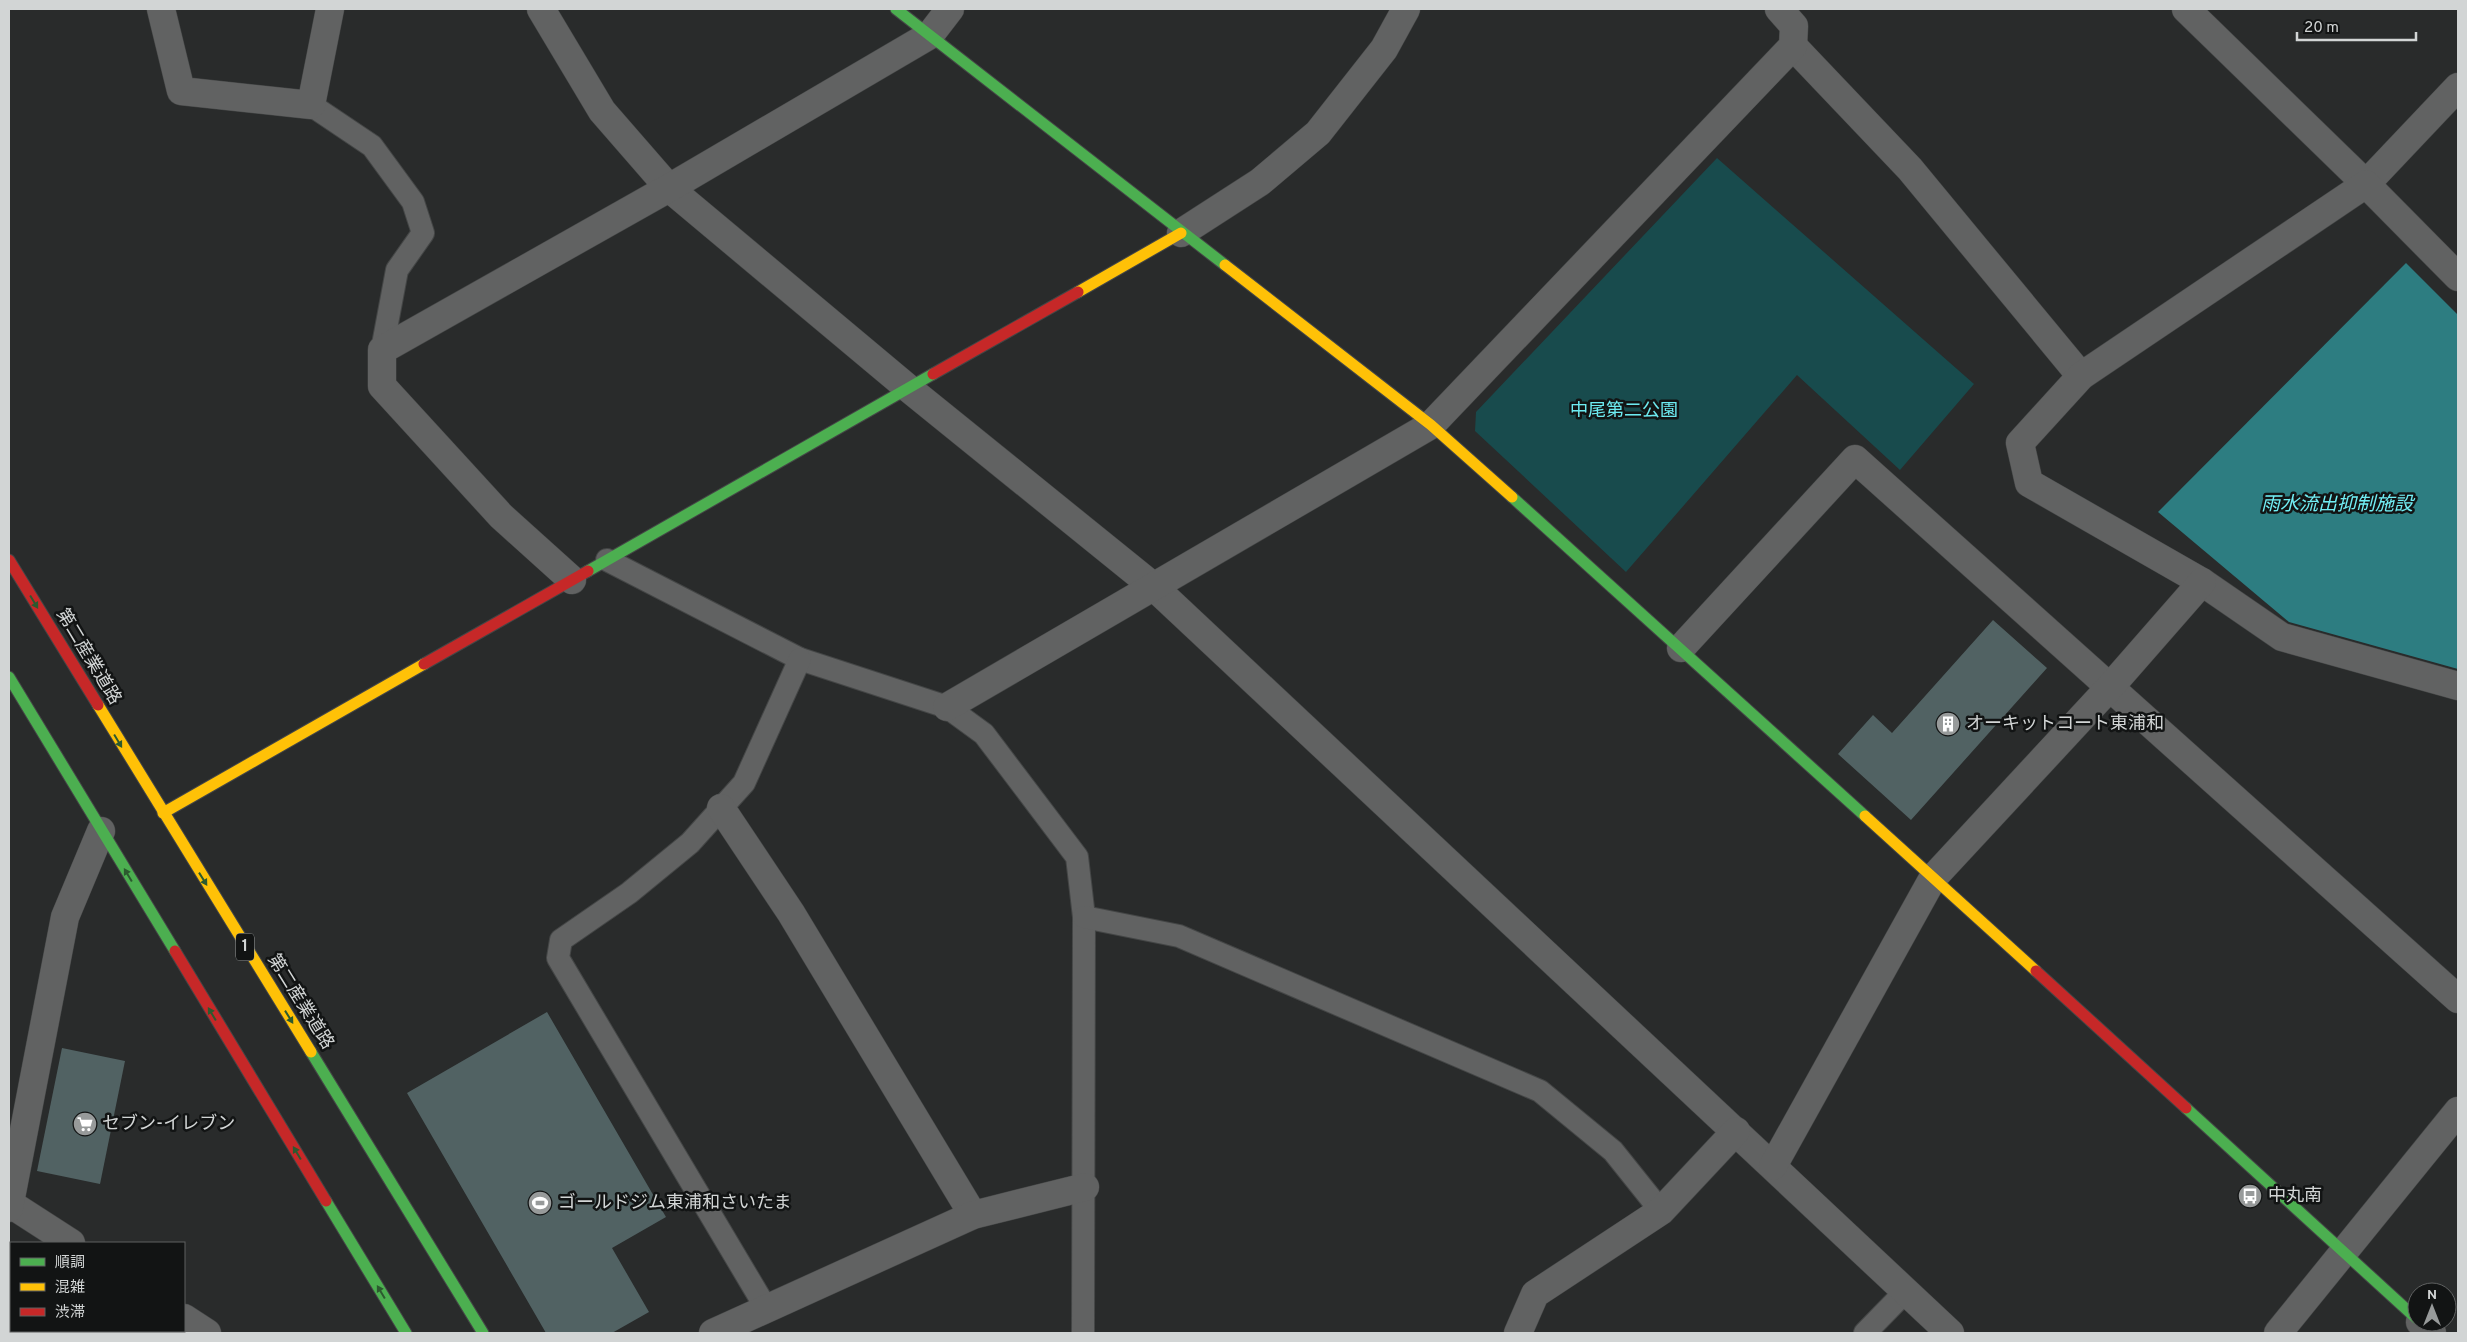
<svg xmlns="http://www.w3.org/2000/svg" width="2467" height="1342" viewBox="0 0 2467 1342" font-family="Overpass,'Noto Sans JP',sans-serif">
	<rect width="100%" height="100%" fill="#292b2b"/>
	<path fill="#184b4d" d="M1717,158L1974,384L1900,470L1797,375L1626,572L1475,431L1476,412Z"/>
	<path fill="#2d7d81" d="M2406,263L2458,315V669L2289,622L2158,512Z"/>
	<g fill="#516263">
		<path d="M1993,620L2047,668L1911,820L1838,754L1873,715L1892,733Z"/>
		<path d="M547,1012L666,1217L612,1248L649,1312L612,1333H546L407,1093Z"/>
		<path d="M62,1048L125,1061L100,1184L37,1171Z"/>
	</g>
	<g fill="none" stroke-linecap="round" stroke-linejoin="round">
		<g stroke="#444646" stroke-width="24">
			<g id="lane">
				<path d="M311,105L372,146L413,202L423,233L397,270L382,350"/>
				<path d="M607,560L800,659L947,707L984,734L1077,857L1084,917L1083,1333"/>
				<path d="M1084,917L1179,936L1540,1091L1613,1151L1661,1211"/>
				<path d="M766,1308L558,958L561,940L629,893L690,843L744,783L800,659"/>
				<path d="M1865,1333L1905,1292"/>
			</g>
		</g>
		<g stroke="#444646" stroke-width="29">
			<g id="street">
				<path d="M161,9L181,91L311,105L330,9"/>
				<path d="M541,9L602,111L669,188L908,388L1154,587L1950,1333"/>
				<path d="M2186,9L2366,184L2458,87"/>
				<path d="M1793,46L1910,169L2081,376"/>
				<path d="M1181,233L1260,182L1318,133L1384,49L1406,9"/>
				<path d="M2458,277L2366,184L2081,376L2020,443L2029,483L2202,582L2282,637L2458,686"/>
				<path d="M572,580L501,516L382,386V350L669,188L930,35L950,9"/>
				<path d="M1681,648L1855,459L2458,999"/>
				<path d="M947,707L1431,425L1793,46L1794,26L1779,9"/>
				<path d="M721,808L791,913L973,1215"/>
				<path d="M1773,1166L1933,878L2111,686L2202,582"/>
				<path d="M9,1203L71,1243"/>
				<path d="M9,1208L65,917L101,831"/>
				<path d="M184,1318L207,1333"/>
				<path d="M2420,1322L2432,1333"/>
				<path d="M713,1333L973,1215L1085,1187"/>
				<path d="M1518,1333L1535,1294L1661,1211L1736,1131"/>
				<path d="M2278,1333L2458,1111"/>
			</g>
		</g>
		<g stroke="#444646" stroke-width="13">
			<g id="fast">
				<path d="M896,9L1225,265"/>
				<path d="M1512,497L1865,816"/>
				<path d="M588,571L933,374"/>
				<path d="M9,677L175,951"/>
				<path d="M311,1052L483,1333"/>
				<path d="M2186,1108L2417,1319"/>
				<path d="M326,1201L406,1333"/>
			</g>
		</g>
		<g stroke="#444646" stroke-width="13">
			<g id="slow">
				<path d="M1225,265L1431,425L1512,497"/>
				<path d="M1078,292L1181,233"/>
				<path d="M98,705L311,1052"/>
				<path d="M163,813L424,664"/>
				<path d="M1865,816L2036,971"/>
			</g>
		</g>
		<g stroke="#444646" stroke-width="13">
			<g id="jam">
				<path d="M933,374L1078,292"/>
				<path d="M9,560L98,705"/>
				<path d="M424,664L588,571"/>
				<path d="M175,951L326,1201"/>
				<path d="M2036,971L2186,1108"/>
			</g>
		</g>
		<use href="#lane" stroke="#616262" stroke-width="22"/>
		<use href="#street" stroke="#616262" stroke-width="28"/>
		<use href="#fast" stroke="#4caf50" stroke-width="11"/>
		<use href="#slow" stroke="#ffc107" stroke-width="11"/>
		<use href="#jam" stroke="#c62828" stroke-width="11"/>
	</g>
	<defs><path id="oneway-solid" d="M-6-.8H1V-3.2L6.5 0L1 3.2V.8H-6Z" transform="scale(1.25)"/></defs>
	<g fill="#2c5a2f">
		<use href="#oneway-solid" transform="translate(34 602) rotate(59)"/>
		<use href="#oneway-solid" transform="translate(118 741) rotate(59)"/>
		<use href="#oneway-solid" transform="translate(128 875) rotate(-121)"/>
		<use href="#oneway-solid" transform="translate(203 879) rotate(58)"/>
		<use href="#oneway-solid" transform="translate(212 1014) rotate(-121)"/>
		<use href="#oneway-solid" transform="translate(289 1017) rotate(58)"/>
		<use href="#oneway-solid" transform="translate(297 1153) rotate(-121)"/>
		<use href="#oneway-solid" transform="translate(381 1292) rotate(-121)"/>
	</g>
	<defs>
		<g id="building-disc" transform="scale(1.25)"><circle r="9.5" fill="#979a9a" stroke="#121414"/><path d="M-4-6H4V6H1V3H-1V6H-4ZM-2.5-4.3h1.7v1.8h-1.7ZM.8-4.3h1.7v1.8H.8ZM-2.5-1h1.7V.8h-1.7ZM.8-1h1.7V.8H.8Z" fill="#fff"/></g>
		<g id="supermarket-disc" transform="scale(1.25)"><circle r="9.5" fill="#979a9a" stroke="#121414"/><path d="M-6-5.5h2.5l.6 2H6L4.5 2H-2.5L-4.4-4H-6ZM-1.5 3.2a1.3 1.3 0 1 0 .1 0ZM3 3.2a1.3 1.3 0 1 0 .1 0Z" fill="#fff"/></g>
		<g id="bus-disc" transform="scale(1.25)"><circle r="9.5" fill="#979a9a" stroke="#121414"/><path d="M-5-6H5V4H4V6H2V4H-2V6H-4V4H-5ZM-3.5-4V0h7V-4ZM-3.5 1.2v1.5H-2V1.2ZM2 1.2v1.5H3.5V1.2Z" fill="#fff"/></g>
		<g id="stadium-disc" transform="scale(1.25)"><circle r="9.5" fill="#979a9a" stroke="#121414"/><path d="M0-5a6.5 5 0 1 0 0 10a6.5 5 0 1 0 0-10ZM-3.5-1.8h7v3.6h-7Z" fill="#fff"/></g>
	</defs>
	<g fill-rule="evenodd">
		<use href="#building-disc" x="1948" y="724"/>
		<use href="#supermarket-disc" x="85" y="1124"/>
		<use href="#bus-disc" x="2250" y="1196"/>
		<use href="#stadium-disc" x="540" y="1203"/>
	</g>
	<g text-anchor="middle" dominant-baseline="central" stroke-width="5" stroke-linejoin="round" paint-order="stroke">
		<rect fill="#121414" stroke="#989b9b" stroke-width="1" x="236" y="933.5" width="18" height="27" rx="4"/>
		<g font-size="16" font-weight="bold" fill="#d2d5d5">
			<text x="245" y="947">1</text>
		</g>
		<g font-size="18" fill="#6debf1" stroke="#121414">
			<text x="1624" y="411">中尾第二公園</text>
		</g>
		<g font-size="18" fill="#d2d5d5" stroke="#121414">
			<text transform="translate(88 657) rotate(59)">第二産業道路</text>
			<text transform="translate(300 1002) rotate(58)">第二産業道路</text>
		</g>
		<g font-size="18" fill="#d2d5d5" stroke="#121414" text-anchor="start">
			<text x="1966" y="724">オーキットコート東浦和</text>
			<text x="102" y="1124">セブン-イレブン</text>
			<text x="2268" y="1196">中丸南</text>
			<text x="558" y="1203">ゴールドジム東浦和さいたま</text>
		</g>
		<g font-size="19" font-style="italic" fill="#72eff5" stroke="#121414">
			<text x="2337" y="505">雨水流出抑制施設</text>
		</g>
	</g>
	<rect width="2467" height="1342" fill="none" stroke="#d2d5d5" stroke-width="20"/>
	<rect x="10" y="1242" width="175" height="90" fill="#121414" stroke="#5f6161"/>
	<rect x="20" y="1258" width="25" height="8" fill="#4caf50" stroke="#5f6161"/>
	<text x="55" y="1267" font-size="15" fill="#d2d5d5">順調</text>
	<rect x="20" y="1283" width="25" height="8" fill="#ffc107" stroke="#5f6161"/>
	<text x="55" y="1292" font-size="15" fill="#d2d5d5">混雑</text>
	<rect x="20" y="1308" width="25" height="8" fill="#c62828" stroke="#5f6161"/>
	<text x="55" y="1317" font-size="15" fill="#d2d5d5">渋滞</text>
	<g transform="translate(2432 1307)"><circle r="24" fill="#121414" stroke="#5f6161"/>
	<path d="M0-4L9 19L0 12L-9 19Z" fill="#979a9a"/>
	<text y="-8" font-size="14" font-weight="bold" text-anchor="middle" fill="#d2d5d5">N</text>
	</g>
	<path d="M2297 32v8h119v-8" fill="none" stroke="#d2d5d5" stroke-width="2.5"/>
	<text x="2304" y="32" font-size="15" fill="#d2d5d5" stroke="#121414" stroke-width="4" paint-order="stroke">20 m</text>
</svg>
